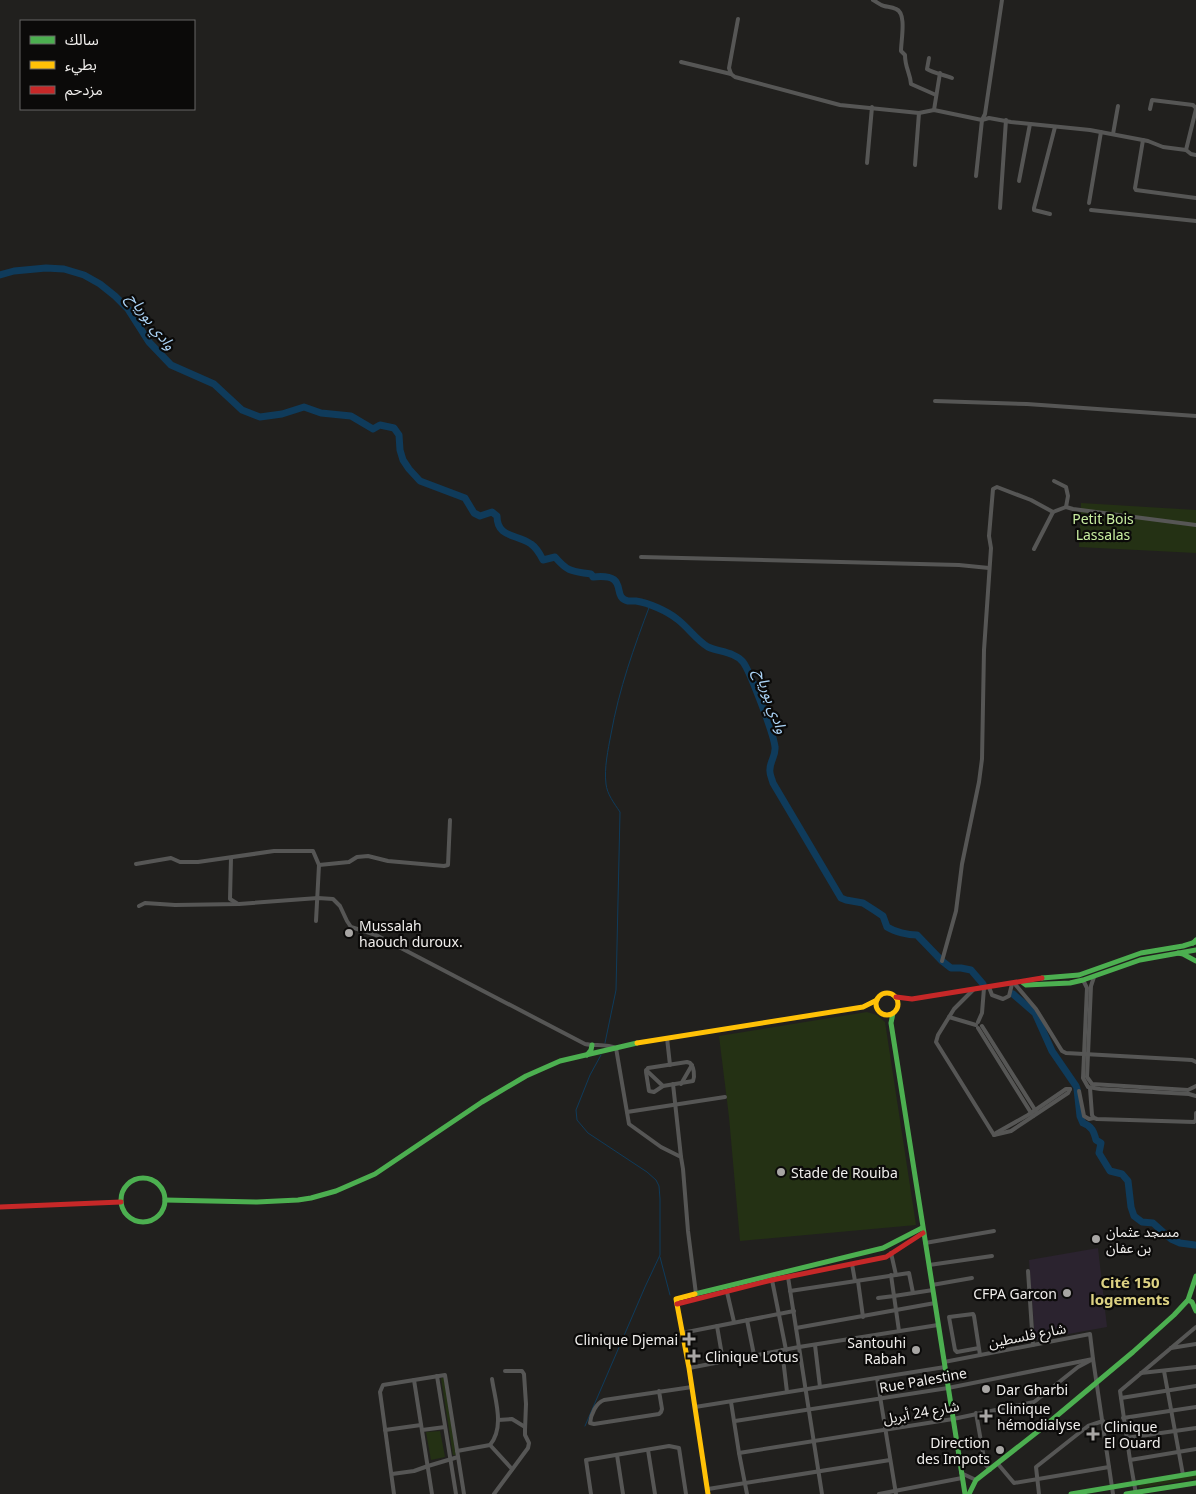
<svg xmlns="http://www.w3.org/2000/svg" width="1196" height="1494" viewBox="0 0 1196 1494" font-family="'Noto Sans','Noto Sans Arabic',sans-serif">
	<rect width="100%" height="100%" fill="#21201e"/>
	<path fill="#2b232f" d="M1098,1248L1107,1327L1035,1340L1029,1260Z"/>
	<g fill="#243114">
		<path d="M1081,503L1196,510V553L1079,547Z"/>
		<path d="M867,1012L877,1015L885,1022L916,1225L740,1241L729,1117L719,1036Z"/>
		<path d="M441,1378H444L456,1455H453Z"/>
		<path d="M440,1431L445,1457L431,1460L426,1432Z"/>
		<path d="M1196,1475V1479L1140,1488L1139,1487V1485Z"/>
	</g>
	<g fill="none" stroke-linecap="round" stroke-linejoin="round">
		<g stroke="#0f3b5b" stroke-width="1">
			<path d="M605,1043L616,990L620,812C614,803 607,794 606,784C604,768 608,750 611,734C619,689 634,647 650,605"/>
			<path d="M660,1257L670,1295"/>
			<path d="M585,1426L645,1287L660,1255V1199L659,1186L656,1180L647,1172L588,1133L577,1120L576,1110L590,1075L601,1055"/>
		</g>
		<g stroke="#0f3b5b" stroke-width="7">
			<path d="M0,275L14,271L46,268L64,269L84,275L100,284L115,296L128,309L149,342L171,365L214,384L242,410L260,417L282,414L304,407L321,413L351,416L373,429L380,425L394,428L399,435L400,450L403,460L409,469L420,481L465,498L474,513L480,516L492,512L497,516C497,538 517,534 531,544C537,548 540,554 543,560L555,557C569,573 572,571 591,574L593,577C631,573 610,597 628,601C631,601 633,601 636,601C649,603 667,611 677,619C688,627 696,640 708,647C719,652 735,652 743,662C750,671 774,735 775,747C776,756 770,761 770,769C769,773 772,779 773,783L841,898L846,900L863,903L874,910L883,916L887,927C895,932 908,935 917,935L942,961L951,968H961L971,970L983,984"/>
			<path d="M1013,994L1035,1013L1052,1051L1076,1086"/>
			<path d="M1077,1089L1080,1116L1083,1123C1092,1126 1094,1132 1096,1140L1101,1143L1099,1153L1110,1171L1122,1174L1128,1181L1131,1207L1134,1216L1142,1222L1153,1223L1171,1239L1180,1243L1195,1245"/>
		</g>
		<g stroke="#565655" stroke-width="4">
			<path d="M873,0C877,2 880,5 884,6C888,7 892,7 896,9C907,13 901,40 901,51L905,55C905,68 910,72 911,84L936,95"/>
			<path d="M738,19L729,68L731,74L735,77L840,105L919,113L934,110L982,120L989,118L1011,122L1090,130L1148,141L1163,147L1186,150L1191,154L1196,155"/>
			<path d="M929,58L927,69C933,73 945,75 952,78"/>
			<path d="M681,62L731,74"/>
			<path d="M1150,109L1152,100L1193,105L1196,108"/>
			<path d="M934,110L940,73"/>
			<path d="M1113,134L1118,106"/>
			<path d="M1143,140L1135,188L1136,190L1196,198"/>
			<path d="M1186,150L1196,109"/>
			<path d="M867,163L872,107"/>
			<path d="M915,165L919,113"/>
			<path d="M976,176L982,120L985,114L1002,0"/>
			<path d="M1019,181L1030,124"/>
			<path d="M1089,203L1101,132"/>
			<path d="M1000,208L1006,120"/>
			<path d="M1091,210L1196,221"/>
			<path d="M1050,214L1034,210V208L1055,127"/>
			<path d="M935,401L1027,404L1196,416"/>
			<path d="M1054,481L1066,487L1068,496L1066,507"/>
			<path d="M1034,549L1053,512L1066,507L1073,509L1196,525"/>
			<path d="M641,557L959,565L989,568"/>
			<path d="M231,858L230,899L238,904"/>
			<path d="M136,864L171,858L180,862H198L274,851H313L319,865L316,921"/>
			<path d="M319,865L349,862L357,857L368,856L388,861L444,866L448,865L450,820"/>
			<path d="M139,906L145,903L175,905L239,904L318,898L333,899L340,906L347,921L351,927L376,935L585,1044C595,1046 607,1044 616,1048L629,1124L661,1147L681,1157L683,1169L688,1231L696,1294"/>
			<path d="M942,961L956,911L962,864L979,782L982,759L984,650L991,548L989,536L993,489L997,487L1031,500L1053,512"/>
			<path d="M1094,977L1091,986L1087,1077L1092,1084L1188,1090L1196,1086"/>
			<path d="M1083,980L1087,988L1083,1078L1088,1087L1100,1089L1189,1094L1196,1096"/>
			<path d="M1014,983L1036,1009L1062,1051L1066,1053L1192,1060L1196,1062"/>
			<path d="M989,987L992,995L1003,999L1009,996L1012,984"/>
			<path d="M973,990L954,1009L938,1035L936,1042L994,1135"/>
			<path d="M949,1017L976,1025"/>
			<path d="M978,1022L982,1013L984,988"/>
			<path d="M982,1026L1037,1113"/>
			<path d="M978,1028L1033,1116"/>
			<path d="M667,1038L670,1065"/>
			<path d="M687,1062L690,1063C694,1067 695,1076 693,1081L663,1086L654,1092L649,1091L646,1072L648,1068Z"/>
			<path d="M646,1070L663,1086"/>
			<path d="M673,1084L681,1157"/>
			<path d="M681,1084L692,1065"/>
			<path d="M1090,1088L1092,1115L1094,1118L1097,1119L1194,1122L1196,1120V1113"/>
			<path d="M1079,1091L1084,1116L1089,1119L1094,1118"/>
			<path d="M627,1112L725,1097"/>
			<path d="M996,1133L1028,1115L1066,1089H1070"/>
			<path d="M994,1135L1011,1131L1068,1093L1070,1089"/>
			<path d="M925,1243L994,1231"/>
			<path d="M891,1253L896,1275"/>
			<path d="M852,1264L855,1281"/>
			<path d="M929,1265L992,1256"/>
			<path d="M1028,1271L1033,1345"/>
			<path d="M788,1277L822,1494"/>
			<path d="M772,1280L786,1350"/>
			<path d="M858,1281L863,1317"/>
			<path d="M932,1285L972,1278"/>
			<path d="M790,1291L909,1273L913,1293"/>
			<path d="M727,1292L734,1322"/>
			<path d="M878,1298L894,1296L891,1275"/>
			<path d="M747,1320L754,1355"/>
			<path d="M717,1326L723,1361"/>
			<path d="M796,1328L935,1303"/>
			<path d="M899,1331L894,1296L933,1290"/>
			<path d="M682,1333L794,1311"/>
			<path d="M815,1345L820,1387"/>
			<path d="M979,1348L957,1352L955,1350L949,1317L973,1314L974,1316L980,1355"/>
			<path d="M1171,1348L1196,1344"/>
			<path d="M782,1350L787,1392"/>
			<path d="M689,1368L799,1347L938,1325"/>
			<path d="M1164,1371L1183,1475"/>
			<path d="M1141,1373L1196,1367"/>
			<path d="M437,1376L456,1494"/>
			<path d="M877,1378L896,1494"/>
			<path d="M414,1380L432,1494"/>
			<path d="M659,1391L662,1409L661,1412L659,1414L594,1424L590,1423C591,1414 596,1403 604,1400L692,1387"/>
			<path d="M1121,1398L1196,1386"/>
			<path d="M731,1402L739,1453L747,1494"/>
			<path d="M695,1407L945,1367"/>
			<path d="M976,1413L985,1464L990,1470"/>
			<path d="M1123,1418L1196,1407"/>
			<path d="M498,1420L512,1419L525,1427"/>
			<path d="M735,1421L948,1388L1093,1359L1113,1494"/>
			<path d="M385,1430L421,1425"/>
			<path d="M422,1430L445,1427"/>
			<path d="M1126,1438L1196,1428"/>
			<path d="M490,1445L512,1469"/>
			<path d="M648,1450L655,1494"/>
			<path d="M457,1451L490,1445C505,1427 495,1400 492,1379"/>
			<path d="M739,1453L953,1419L1034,1402L1078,1367L1093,1359L1090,1334L944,1362"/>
			<path d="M617,1455L623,1494"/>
			<path d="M1130,1460L1196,1449"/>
			<path d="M998,1464L1014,1483L1109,1467"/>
			<path d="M961,1473L976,1480"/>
			<path d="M392,1474L414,1471L428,1466L458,1457"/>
			<path d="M708,1489L890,1460"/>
			<path d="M394,1494L380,1392L383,1385L445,1375L464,1494"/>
			<path d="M494,1494L528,1448L529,1443L525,1435V1430L526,1404L524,1374L522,1371H505"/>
			<path d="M591,1494L586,1460L669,1446L679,1448L686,1494"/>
			<path d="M879,1494L962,1478"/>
			<path d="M1039,1494L1036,1467L1088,1426L1103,1421"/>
			<path d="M1136,1494L1130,1460L1120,1391L1196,1327"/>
		</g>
		<g stroke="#4caf50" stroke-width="5">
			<path d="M1193,943L1196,940"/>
			<path d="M1178,953L1183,954L1196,961"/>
			<path d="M1042,978L1079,975L1141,953L1183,946L1196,942"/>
			<path d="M1022,982L1026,985L1070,983L1083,980L1140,960L1196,950"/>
			<path d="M893,1013L891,1023L965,1494"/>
			<path d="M587,1055L591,1050L592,1045"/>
			<circle cx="143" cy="1200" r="22"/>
			<path d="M165,1200L257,1202L298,1200L311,1198L336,1191L375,1174L482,1102L526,1076L560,1061L637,1043"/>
			<path d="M695,1294L883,1248L922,1228"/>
			<path d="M1188,1300L1192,1302L1196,1311"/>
			<path d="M969,1494L976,1480L1041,1429L1133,1352L1174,1315L1188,1300L1196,1276"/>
			<path d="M1071,1494L1196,1473"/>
			<path d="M1126,1494L1196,1483"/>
		</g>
		<g stroke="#ffc107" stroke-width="5">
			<circle cx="887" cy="1004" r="11"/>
			<path d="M637,1043L863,1007L877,1000"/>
			<path d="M695,1294L676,1299L689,1368L708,1494"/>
		</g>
		<g stroke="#c62828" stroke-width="5">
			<path d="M896,997L912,999L1042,978"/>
			<path d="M0,1207L121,1202"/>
			<path d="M677,1304L772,1280L886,1257L923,1233"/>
		</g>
	</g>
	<g fill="#a8a6a4" stroke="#0b0a09" stroke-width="2">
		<circle cx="349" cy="933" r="5"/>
		<circle cx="781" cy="1172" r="5"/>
		<circle cx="1096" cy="1239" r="5"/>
		<circle cx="1067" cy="1293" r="5"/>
		<path d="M686.5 1331.5h5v5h5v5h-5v5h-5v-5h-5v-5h5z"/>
		<circle cx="916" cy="1350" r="5"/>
		<path d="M691.5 1348.5h5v5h5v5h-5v5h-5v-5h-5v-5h5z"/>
		<circle cx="986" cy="1389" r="5"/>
		<path d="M983.5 1408.5h5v5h5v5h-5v5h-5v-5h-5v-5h5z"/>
		<path d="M1090.5 1426.5h5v5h5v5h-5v5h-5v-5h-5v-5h5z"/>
		<circle cx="1000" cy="1450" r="5"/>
	</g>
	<g text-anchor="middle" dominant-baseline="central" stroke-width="4.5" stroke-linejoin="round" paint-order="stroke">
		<g font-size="14" fill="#c8eda0" stroke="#0b0a09">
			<text x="1103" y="518">Petit Bois<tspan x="1103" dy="16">Lassalas</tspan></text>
		</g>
		<g font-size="14" fill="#f0eeec" stroke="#0b0a09" text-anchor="start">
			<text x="359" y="925">Mussalah<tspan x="359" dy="16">haouch duroux.</tspan></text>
			<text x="791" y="1172">Stade de Rouiba</text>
			<text x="1106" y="1231">مسجد عثمان<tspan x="1106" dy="16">بن عفان</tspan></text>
			<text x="1057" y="1293" text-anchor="end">CFPA Garcon</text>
			<text x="678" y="1339" text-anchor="end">Clinique Djemai</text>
			<text x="906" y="1342" text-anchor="end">Santouhi<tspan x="906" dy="16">Rabah</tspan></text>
			<text x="705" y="1356">Clinique Lotus</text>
			<text x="996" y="1389">Dar Gharbi</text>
			<text x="997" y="1408">Clinique<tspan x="997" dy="16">hémodialyse</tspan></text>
			<text x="1104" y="1426">Clinique<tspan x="1104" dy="16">El Ouard</tspan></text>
			<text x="990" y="1442" text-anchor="end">Direction<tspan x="990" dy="16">des Impots</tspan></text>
		</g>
		<g font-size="14" fill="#f0eeec" stroke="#0b0a09">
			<text transform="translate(1027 1335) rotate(-11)">شارع فلسطين</text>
			<text transform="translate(923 1380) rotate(-10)">Rue Palestine</text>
			<text transform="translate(921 1412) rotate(-10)">شارع 24 أبريل</text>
		</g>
		<g font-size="15" font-style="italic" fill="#abd3f6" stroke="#0b0a09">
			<text transform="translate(152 321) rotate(52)">وادي بورياح</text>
			<text transform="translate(772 701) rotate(70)">وادي بورياح</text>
		</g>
		<g font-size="15" font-weight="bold" fill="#dcd182" stroke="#0b0a09">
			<text x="1130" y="1282">Cité 150<tspan x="1130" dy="17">logements</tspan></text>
		</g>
	</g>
	<rect x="20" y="20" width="175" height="90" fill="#0b0a09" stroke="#676564"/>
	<rect x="30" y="36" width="25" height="8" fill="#4caf50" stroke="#676564"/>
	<text x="65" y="45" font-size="15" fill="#f0eeec">سالك</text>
	<rect x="30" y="61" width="25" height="8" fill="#ffc107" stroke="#676564"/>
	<text x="65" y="70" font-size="15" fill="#f0eeec">بطيء</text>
	<rect x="30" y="86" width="25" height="8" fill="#c62828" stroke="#676564"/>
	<text x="65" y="95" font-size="15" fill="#f0eeec">مزدحم</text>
</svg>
